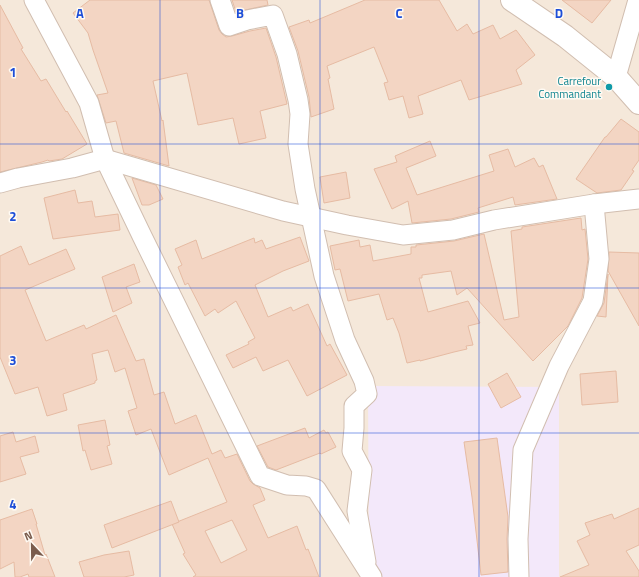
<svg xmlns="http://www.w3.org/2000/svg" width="639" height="577" viewBox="0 0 639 577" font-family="'Titillium Web',sans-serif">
	<rect width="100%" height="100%" fill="#fdf6ec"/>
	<rect fill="#f5e8da" x="0" y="0" width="639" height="577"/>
	<path fill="#f3e8fa" d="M368,386L559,387V577H369Z"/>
	<g fill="#f3d5c3" stroke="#e6bba3" fill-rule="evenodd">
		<path d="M90,0H209L219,30L222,34L226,37L232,36L250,31L266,28L276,57L287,104L260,111L266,138L239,144L233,118L198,125L187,73L153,81L162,121L163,120L169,166L124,153L116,121L106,123L97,95L108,93L93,50L88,33L73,13Z"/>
		<path d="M232,0H267L268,5L236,12Z"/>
		<path d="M365,0H439L457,31L467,24L473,34L493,25L500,39L516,30L535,55L516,70L522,84L469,100L461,80L418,96L423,114L409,118L403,96L389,100L384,83L388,82L374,47L327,66L330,78L328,79L334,109L311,117L309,97L298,51L289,27L309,20L310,23Z"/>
		<path d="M562,0H611L592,23Z"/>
		<path d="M0,5L23,48L21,49L41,81L46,79L66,112L67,111L87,144L62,159L49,161L48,160L42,162L0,172Z"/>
		<path d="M621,119L639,132V160L632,170L634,171L621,190L597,193L576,179L605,137H606Z"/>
		<path d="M430,141L436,156L406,168L417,195L494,171L489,155L508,149L515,167L534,158L539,167L543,165L557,199L515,205L513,197L478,208L479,212L451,219L412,223L408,201L392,209L374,169L397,162L395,156Z"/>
		<path d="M346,172L350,198L324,203L320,177Z"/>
		<path d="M132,178L156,185L163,199L149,205H142Z"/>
		<path d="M75,190L78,203L92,201L95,217L118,214L120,230L53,239L44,198Z"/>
		<path d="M581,218L582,230L585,229L588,259L582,298L568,326L533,361L467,288L457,295L451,271L422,275V278H419L428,312L468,301L480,323L468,326L473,345L466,346L467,349L454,352L420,361V360L407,363L399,333L393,318L387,320L379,294L348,301L340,269L335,270L330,246L359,240L360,247L370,245L373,261L411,254V247H416V245L454,241L484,234L504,320L519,317L511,231L522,229V227Z"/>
		<path d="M300,237L309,261L283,271L255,285L268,317L291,307L293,311L308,304L327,346L330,344L347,375L307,396L288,360L263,371L256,357L233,368L226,355L249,344L248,342L255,338L236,301L218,313L215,309L205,316L188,283L185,285L178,267L182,265L175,249L196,240L202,259L254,238L255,243L262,240L266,249Z"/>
		<path d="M21,246L29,265L66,249L75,269L25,290L46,341L84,325L86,329L116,315L136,361L144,359L154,395L164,392L175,424L196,415L212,454L221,450L225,458L237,454L250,481L253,484L260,488L265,500L253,505L268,538L297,526L306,550L308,549L319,577H193L196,575L183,554L185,553L172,524L227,502L208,458L169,475L151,429L136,435L128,411L137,408L125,368L115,372L108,350L92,354L97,380L95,381V383L63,394L67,410L47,416L38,387L15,394L0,357V256ZM232,520L247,550L221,563L205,531Z"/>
		<path d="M609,252L639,253V326L608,271Z"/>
		<path d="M134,264L140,282L126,287L132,303L113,312L102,277Z"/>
		<path d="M608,274L606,317L597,316L604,303Z"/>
		<path d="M616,371L618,402L582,405L580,374Z"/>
		<path d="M507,373L521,397L501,408L488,384Z"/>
		<path d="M105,420L110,445L107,446L112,464L91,470L85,450L83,451L78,425Z"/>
		<path d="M305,428L309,438L324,430L326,433L328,432L336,447L321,454L320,453L276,470L268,467L257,446Z"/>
		<path d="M13,432L16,442L35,436L39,452L20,457L26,474L0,482V436Z"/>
		<path d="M497,438L508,517L507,539L508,572L481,575L472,497L464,442Z"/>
		<path d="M171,501L179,522L112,548L104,525Z"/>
		<path d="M639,508V545L626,551L639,571V577H560L589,565L577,541L590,535L585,523L612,514L614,519Z"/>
		<path d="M32,509L37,524H36L45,555L46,554L55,577H29L28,574L20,577H15L14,562L0,569V520Z"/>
		<path d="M129,551L134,575L124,577H84L79,562L104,555Z"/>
	</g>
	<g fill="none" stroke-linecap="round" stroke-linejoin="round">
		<g stroke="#d1beb0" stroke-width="21">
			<g id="minor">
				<path d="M34,0L89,103L105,159L142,236L260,476L287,485L306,486L316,489L372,577"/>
				<path d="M220,0L229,26L247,20L273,15L287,54L298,100L300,114L298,144L305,189L324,276L345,340L364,381L367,394L354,406V428L352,451L362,470L357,511L366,562"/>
				<path d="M616,77L638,0"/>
				<path d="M0,183L18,178L72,168L105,159L283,211L347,225L403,235L453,230L494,220L594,204L639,199"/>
				<path d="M519,577L518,539L523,450L559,366L593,301L599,259L594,204"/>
			</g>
		</g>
		<g stroke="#d1beb0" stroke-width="24">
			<path id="tertiary" d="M512,0L565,36L616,77L639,103"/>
		</g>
		<use href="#minor" stroke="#fff" stroke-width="19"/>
		<use href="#tertiary" stroke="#fff" stroke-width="22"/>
	</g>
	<path fill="none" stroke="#1d4ed8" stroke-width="1" stroke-opacity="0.55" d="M160,0V577M320,0V577M479,0V577M0,144H639M0,288H639M0,433H639"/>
	<circle fill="#0f9aa8" stroke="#fffaf3" stroke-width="1.5" cx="609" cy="87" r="4"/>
	<g text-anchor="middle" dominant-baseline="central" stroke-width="3" stroke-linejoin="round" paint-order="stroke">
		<g font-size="11" fill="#0d838f" stroke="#fffaf3" text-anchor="end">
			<text x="601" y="81">Carrefour<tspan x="601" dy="13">Commandant</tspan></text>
		</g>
	</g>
	<g font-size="13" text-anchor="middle" font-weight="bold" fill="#1d4ed8" stroke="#fffaf3" stroke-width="3" stroke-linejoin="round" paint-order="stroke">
		<text x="80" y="18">A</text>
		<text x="240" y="18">B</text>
		<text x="399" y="18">C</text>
		<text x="559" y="18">D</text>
		<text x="13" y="77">1</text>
		<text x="13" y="221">2</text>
		<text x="13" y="365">3</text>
		<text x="13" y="509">4</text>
	</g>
	<g transform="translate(32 545) rotate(338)" stroke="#fffaf3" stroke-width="3" paint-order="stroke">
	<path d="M0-3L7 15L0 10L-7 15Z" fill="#7a5c4d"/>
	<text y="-6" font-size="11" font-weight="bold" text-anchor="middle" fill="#7a5c4d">N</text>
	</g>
</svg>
